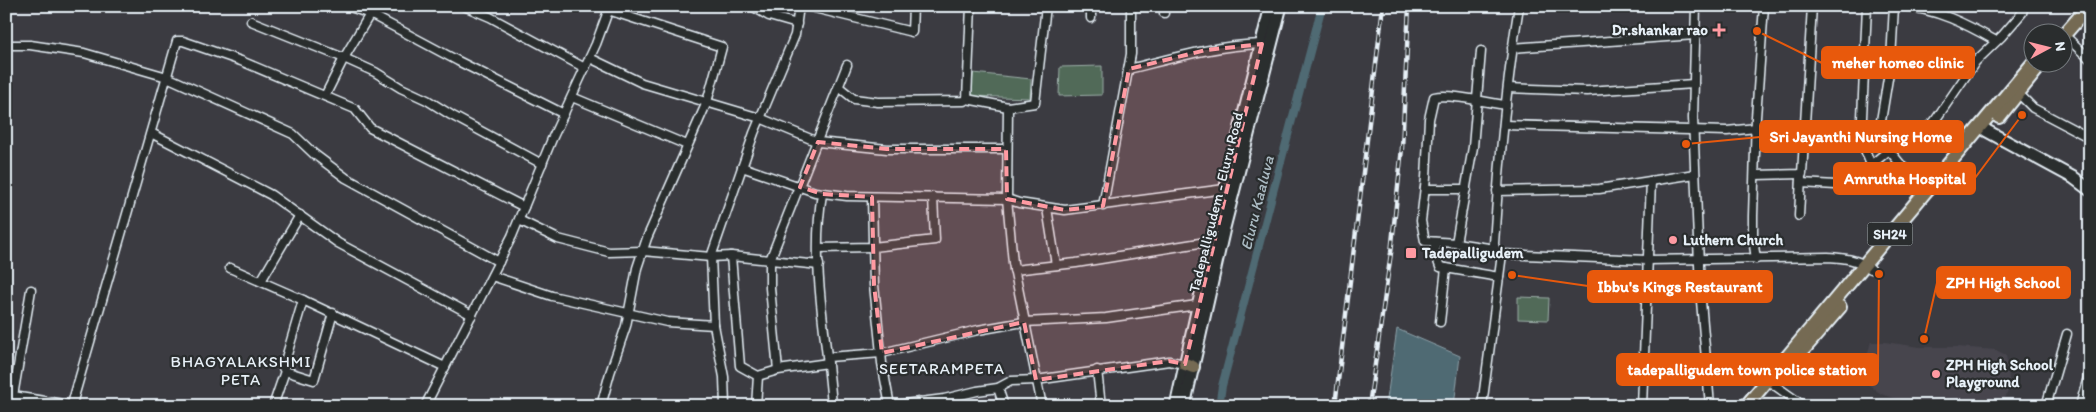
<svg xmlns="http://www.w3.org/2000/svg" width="2096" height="412" viewBox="0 0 2096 412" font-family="Itim,sans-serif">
	<rect width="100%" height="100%" fill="#3b3b41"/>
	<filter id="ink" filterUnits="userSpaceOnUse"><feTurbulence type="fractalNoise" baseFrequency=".02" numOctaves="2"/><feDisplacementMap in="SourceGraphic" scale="10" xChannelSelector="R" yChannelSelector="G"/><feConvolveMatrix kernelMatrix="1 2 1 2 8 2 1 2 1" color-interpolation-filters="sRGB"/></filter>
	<g filter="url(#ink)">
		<path fill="#47454e" d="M1871,342H1884L1920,347H1957L1996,350L2006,355L2010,386L2002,406H1922L1881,394L1865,382L1864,365Z"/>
		<g fill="#516a58" stroke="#9caea8">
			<path d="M1102,66V95L1059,96L1060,67Z"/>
			<path d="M973,73L1031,79L1030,98L971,96Z"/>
			<path d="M1518,297L1549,298L1548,320L1518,319Z"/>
		</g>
		<path fill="#4f6a73" stroke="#8ca0a8" d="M1397,329L1460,356L1454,406H1386Z"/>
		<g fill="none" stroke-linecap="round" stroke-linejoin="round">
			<path stroke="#4f6a73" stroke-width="8" d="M1219,406L1222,386L1322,6"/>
			<g stroke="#e8f1f8" stroke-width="11">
				<g id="street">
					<path d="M348,6L370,14L458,61L564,114"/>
					<path d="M464,6L490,17L585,68"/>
					<path d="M752,6L769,16L797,24"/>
					<path d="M806,6L912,32L913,6"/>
					<path d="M1164,6V13"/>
					<path d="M1519,6C1506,85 1499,164 1494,244L1496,252L1502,254L1647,260L1828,257C1844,258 1858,259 1871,269"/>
					<path d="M1696,6L1693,118L1700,289L1710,406"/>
					<path d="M1867,6L1861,140L1871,165"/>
					<path d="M1894,6L1891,60L1880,127L1889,150L1902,166L1928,189"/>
					<path d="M1902,6C1937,9 1966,24 1996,41"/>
					<path d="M1091,18V6"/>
					<path d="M251,21L344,58L375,72L401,88L427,100L451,115L542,164"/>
					<path d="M2064,35L2090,59"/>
					<path d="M6,45H30L84,53L167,77L293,134L314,154L346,178L499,262"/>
					<path d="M1512,48L1695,35"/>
					<path d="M1481,51L1473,147L1456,243L1425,241L1421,221L1426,178L1429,119L1434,97C1450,93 1488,103 1506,105"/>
					<path d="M590,58L642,83L760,118L818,142L887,149H1006"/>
					<path d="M1129,69C1173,58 1217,45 1262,44"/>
					<path d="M839,87L854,99L878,102L964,101L967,99L1008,107L1035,103L1046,6"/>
					<path d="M1508,88L1587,91L1694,84"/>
					<path d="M2016,91L2033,108L2090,138"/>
					<path d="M325,96L344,58L370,14"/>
					<path d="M572,97L687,145"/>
					<path d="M967,99L971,6"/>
					<path d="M1008,107L1007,199L1013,263L1042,406"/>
					<path d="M1504,125L1727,131L1756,128"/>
					<path d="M151,133L271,195L338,243L472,315"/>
					<path d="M742,167L815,192L847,196L1007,199L1019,203L1065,210L1225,189"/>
					<path d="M1755,175L1802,174L1812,6"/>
					<path d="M1801,183L1853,186L1871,165L1889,150L1920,133L1934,122L1976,61L2002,36L2022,13L2024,6"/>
					<path d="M1425,189H1466"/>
					<path d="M1497,191L1599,189L1695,174"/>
					<path d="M822,194C810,264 827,336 832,406"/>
					<path d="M872,197L874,285L882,363L890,406"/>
					<path d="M1103,206L1131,54V6"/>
					<path d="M1047,208L1056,265"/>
					<path d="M1799,216L1801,178"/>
					<path d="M519,220L558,239L609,252L643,251L711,257L731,256L819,265"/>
					<path d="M1435,242V253L1440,267L1499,277"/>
					<path d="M1456,243L1495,249"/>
					<path d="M819,248L873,247L935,240L933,197"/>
					<path d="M731,256L740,366L758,376L778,370L828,363"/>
					<path d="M1756,259L1753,239V216L1756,117L1764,6"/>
					<path d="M230,268L303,300L283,368L285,371L273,406"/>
					<path d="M1014,270L1076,263L1212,241"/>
					<path d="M492,276L552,296L667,322L714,325"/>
					<path d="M261,281L300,215"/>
					<path d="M303,300L445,367"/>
					<path d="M1440,322L1446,268"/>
					<path d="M828,357L882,353L978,330L1024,322L1106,318L1197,305"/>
					<path d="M778,370L770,288V260L847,65"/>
					<path d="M1097,370L1101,406"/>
					<path d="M285,371L314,380L333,313"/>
					<path d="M1767,380L1804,406"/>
					<path d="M998,388L1004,406"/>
					<path d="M13,396L31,290"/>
					<path d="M6,398L13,396L76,406"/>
					<path d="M72,404L177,41H183L241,61L355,109L370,128L524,207"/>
					<path d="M425,406L512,236L552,139L596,44L610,6"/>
					<path d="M601,406L610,373L626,326L637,268L647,238L707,102L722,47L608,10"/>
					<path d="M725,406L724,377L714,325L711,257L754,133L795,35L799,6"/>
					<path d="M756,406L758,376"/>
					<path d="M889,406L944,399L977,391L998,388L1011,381L1036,380L1169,361L1185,364"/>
					<path d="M1482,406L1502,254"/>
					<path d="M1642,406L1651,181"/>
					<path d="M2046,406L2067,334"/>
					<path d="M2080,406L2090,370"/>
				</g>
			</g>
			<g stroke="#e8f1f8" stroke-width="15">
				<g id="secondary">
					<path d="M1981,126L1987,131L2074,178L2090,190"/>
					<path d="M1176,406L1216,226L1271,6"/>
					<path d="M1184,406L1224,228L1281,6"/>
				</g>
			</g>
			<g stroke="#e8f1f8" stroke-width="16">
				<g id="primary">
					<path d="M2064,35L2089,6"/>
					<path d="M1999,117L2043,62"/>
					<path d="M1185,364L1193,367"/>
					<path d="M1780,377L1840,307"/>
					<path d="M1746,406L2034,62"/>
				</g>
			</g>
			<use href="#street" stroke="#2a2d2e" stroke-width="8"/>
			<use href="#secondary" stroke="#2a2d2e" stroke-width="11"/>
			<use href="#primary" stroke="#746b52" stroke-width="12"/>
			<g stroke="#e8f1f8" stroke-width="4.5">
				<g id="rail">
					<path d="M1335,406L1383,6"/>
					<path d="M1369,406L1391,253L1402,148L1409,6"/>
				</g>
			</g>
			<use href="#rail" stroke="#2a2d2e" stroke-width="2.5" stroke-dasharray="8" stroke-linecap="butt"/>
		</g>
	</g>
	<path fill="#ff9aa2" fill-opacity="0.2" stroke="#ff9aa2" stroke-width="4" stroke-dasharray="10 6" stroke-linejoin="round" d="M1262,44L1185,364L1169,361L1036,380L1024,322L882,353L874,285L872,197L822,194L800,187L818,142L887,149H1006L1007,199L1065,210L1103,206L1129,69L1206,50Z"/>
	<g fill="#ff9aa2" stroke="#2a2d2e" stroke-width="2">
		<path d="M1716.5 22.5h5v5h5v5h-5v5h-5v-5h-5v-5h5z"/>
		<circle cx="1673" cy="240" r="5"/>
		<rect x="1405" y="247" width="12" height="12" rx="2.5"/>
		<circle cx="1936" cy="374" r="5"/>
	</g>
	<g text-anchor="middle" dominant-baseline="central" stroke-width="4.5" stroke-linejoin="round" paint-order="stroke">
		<rect fill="#2a2d2e" stroke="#afb6bb" stroke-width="1" x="1867.5" y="222.5" width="45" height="23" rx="4"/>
		<g font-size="14" font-weight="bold" fill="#e8f1f8">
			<text x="1890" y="234">SH24</text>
		</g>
		<g font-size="15" font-weight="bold" fill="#e8f1f8" stroke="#2a2d2e" text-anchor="start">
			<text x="1708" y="30" text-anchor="end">Dr.shankar rao</text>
			<text x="1683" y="240">Luthern Church</text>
			<text x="1422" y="253">Tadepalligudem</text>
			<text x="1946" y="365">ZPH High School<tspan x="1946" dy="17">Playground</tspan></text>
		</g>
		<g font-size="15" fill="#e8f1f8" stroke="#2a2d2e">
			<text transform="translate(1216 202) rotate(-76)">Tadepalligudem - Eluru Road</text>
		</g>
		<g font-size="16" font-style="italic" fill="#abbbc3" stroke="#2a2d2e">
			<text transform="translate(1257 203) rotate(-76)">Eluru Kaaluva</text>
		</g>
		<g font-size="16" letter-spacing="1" fill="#e8f1f8" stroke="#2a2d2e">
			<text x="241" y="361">BHAGYALAKSHMI<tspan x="241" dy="18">PETA</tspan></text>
			<text x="942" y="368">SEETARAMPETA</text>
		</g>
	</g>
	<path fill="none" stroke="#e8590c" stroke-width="2" d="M1757 31L1822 63M1686 144L1760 137M2022 115L1975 178M1924 339L1937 283M1512 275L1588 286M1879 274L1878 369"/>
	<g fill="#e8590c" stroke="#2a2d2e" stroke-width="2">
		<circle cx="1757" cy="31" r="5"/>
		<circle cx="1686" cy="144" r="5"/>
		<circle cx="2022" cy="115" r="5"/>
		<circle cx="1924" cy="339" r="5"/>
		<circle cx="1512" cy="275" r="5"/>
		<circle cx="1879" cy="274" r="5"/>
	</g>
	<g fill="#e8590c" stroke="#e8590c" stroke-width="2">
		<rect x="1822" y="47" width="152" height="31" rx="5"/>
		<rect x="1760" y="121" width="203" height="31" rx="5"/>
		<rect x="1834" y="163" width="141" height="31" rx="5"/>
		<rect x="1937" y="267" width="133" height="31" rx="5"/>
		<rect x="1588" y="271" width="184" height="31" rx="5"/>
		<rect x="1617" y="354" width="261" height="31" rx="5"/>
	</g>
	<g font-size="16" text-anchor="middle" font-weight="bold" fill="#fff">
		<text x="1898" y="68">meher homeo clinic</text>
		<text x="1861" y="142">Sri Jayanthi Nursing Home</text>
		<text x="1905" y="184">Amrutha Hospital</text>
		<text x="2003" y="288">ZPH High School</text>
		<text x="1680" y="292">Ibbu's Kings Restaurant</text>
		<text x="1747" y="375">tadepalligudem town police station</text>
	</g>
	<rect width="2096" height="412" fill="none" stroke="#2a2d2e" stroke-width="25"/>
	<rect x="12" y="12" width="2071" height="387" fill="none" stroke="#e8f1f8" stroke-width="2" filter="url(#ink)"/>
	<g transform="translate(2048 48) rotate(83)"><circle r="24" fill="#2a2d2e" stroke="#767b7f"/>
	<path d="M0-4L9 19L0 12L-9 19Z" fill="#ff9aa2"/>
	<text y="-8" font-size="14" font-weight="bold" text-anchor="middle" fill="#e8f1f8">N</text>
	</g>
</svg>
